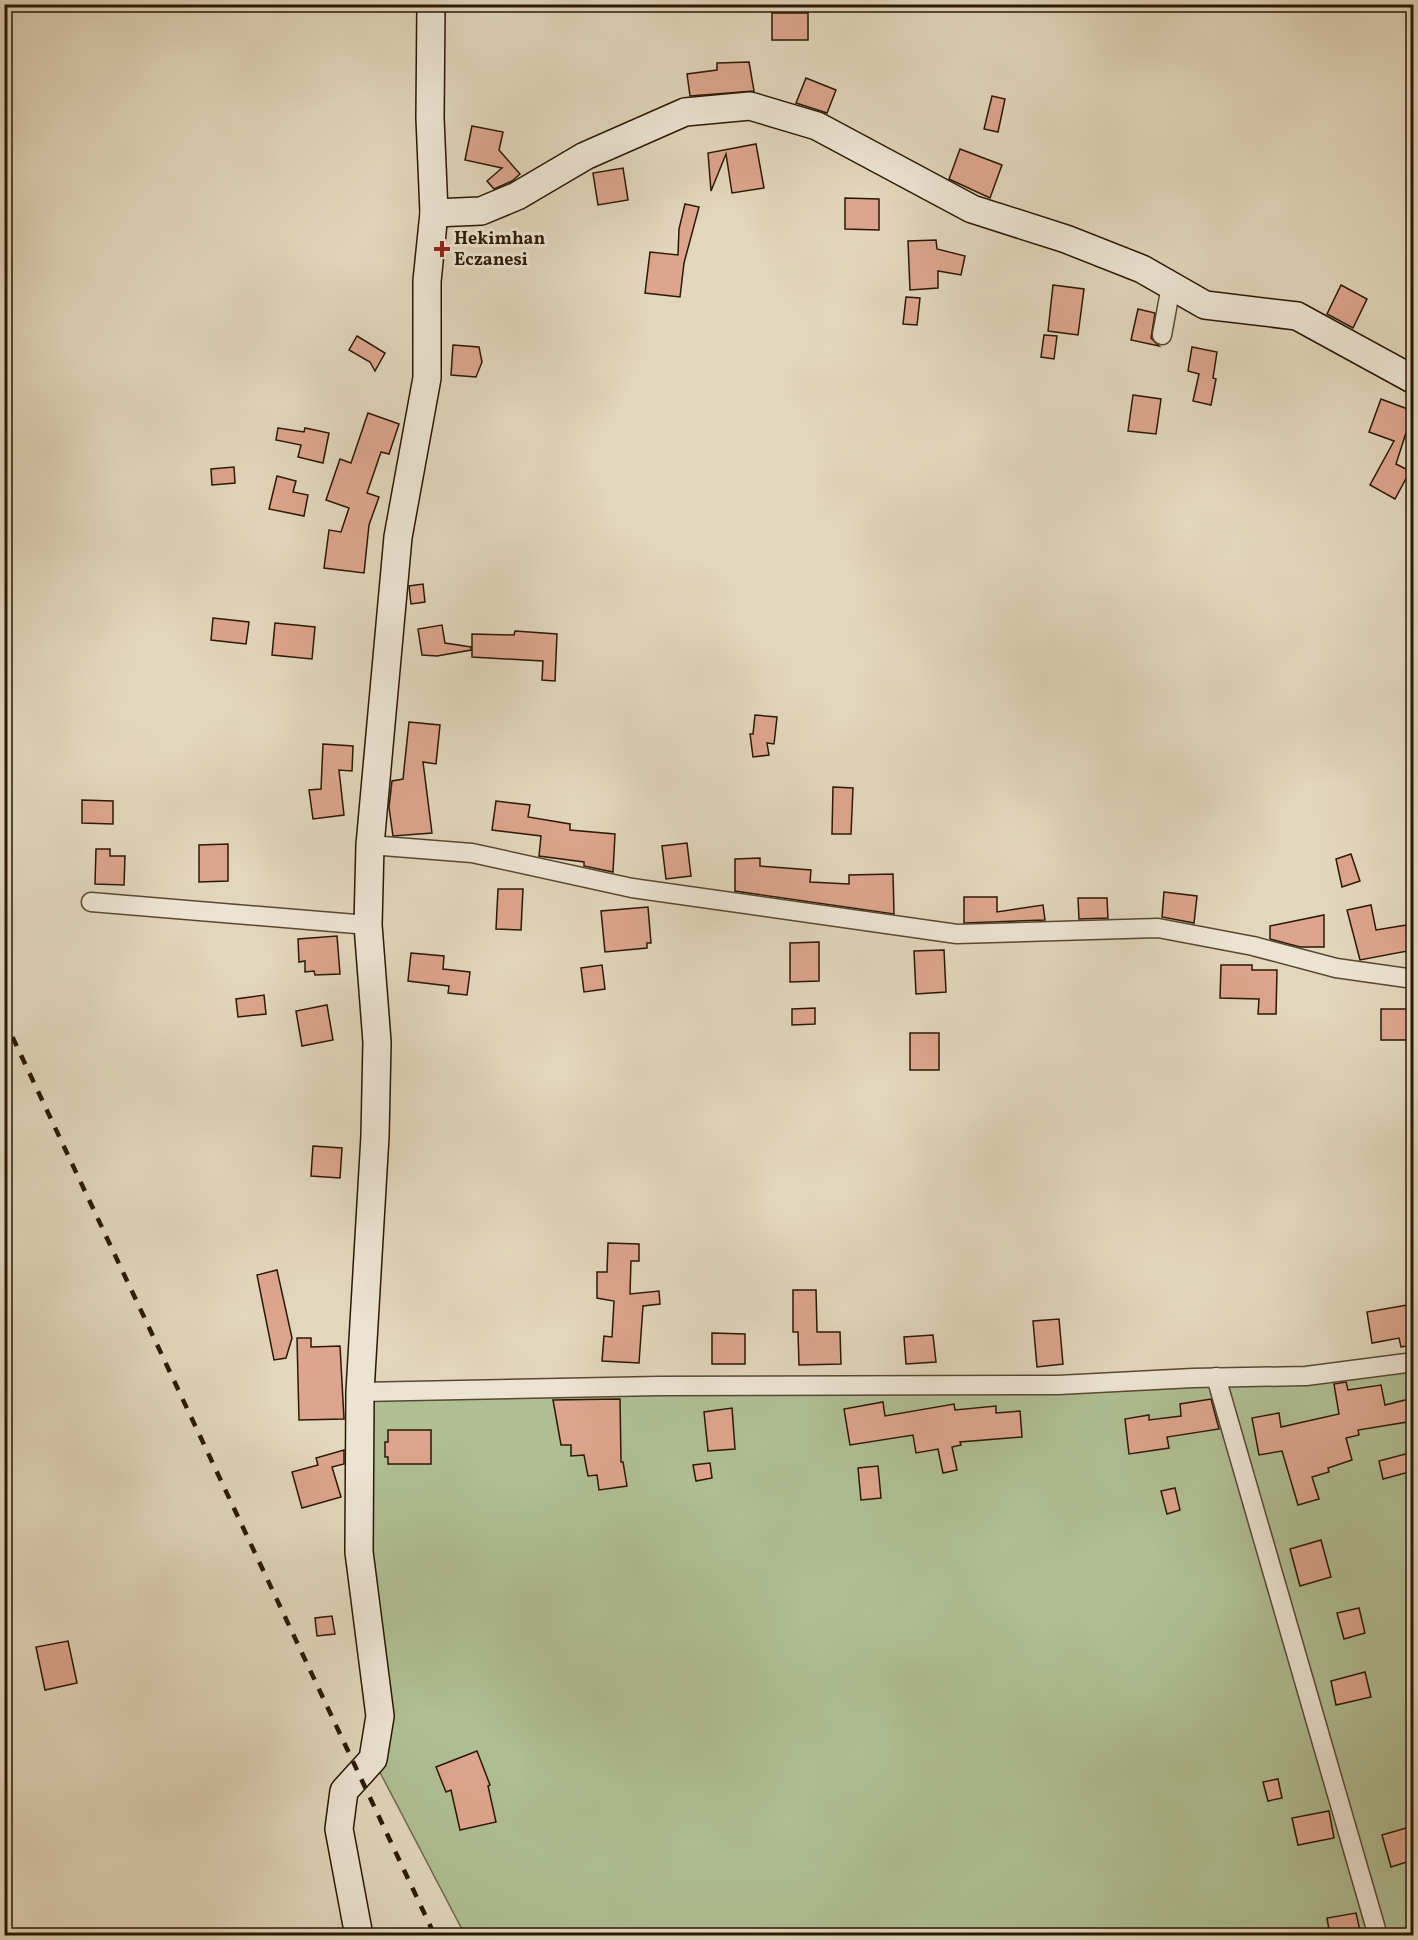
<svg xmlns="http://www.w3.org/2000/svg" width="1418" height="1940" viewBox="0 0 1418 1940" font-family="Vollkorn,serif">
	<rect width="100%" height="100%" fill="#e2d6bc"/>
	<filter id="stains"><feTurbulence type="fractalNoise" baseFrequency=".00333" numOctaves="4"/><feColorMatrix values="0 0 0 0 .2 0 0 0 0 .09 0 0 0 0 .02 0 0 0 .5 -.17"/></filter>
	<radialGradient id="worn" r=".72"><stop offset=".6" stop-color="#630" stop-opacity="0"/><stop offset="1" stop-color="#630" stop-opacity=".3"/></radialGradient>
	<path fill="#afbe93" stroke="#6d6c4b" stroke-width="1.5" d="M1413,1358V1935H465L373,1759L360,1392L1216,1377Z"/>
	<g fill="#dda58d" stroke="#2b1903" stroke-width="1.5">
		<rect x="772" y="13" width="36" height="27"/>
		<path d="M749,62L754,91L690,96L687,74L717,70V63Z"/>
		<path d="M806,78L836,90L827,113L796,103Z"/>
		<path d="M992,96L1005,99L998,132L984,129Z"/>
		<path d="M472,126L503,132L499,150L520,174L512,181L494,189L487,181L502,168L465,160Z"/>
		<path d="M756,144L764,188L732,193L726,154L711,191L708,153Z"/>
		<path d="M960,149L1002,165L990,198L949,179Z"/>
		<path d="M623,168L628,200L598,205L593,173Z"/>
		<path d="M845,198L879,199V230L845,229Z"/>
		<path d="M685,204L699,207L684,263L680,297L645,293L650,252L678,255L679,229Z"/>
		<path d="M936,240L937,249L965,256L961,275L938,271V288L910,290L908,241Z"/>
		<path d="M1053,285L1084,289L1078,335L1048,331Z"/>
		<path d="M1341,285L1367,299L1353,328L1327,314Z"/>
		<path d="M906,297L920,298L917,325L903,324Z"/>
		<path d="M1138,309L1155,313L1151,338L1159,346L1131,340Z"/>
		<path d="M1044,335L1057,336L1054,359L1041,357Z"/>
		<path d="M357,336L385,353L375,371L370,362L349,350Z"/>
		<path d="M453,345L479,347L482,362L476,377L451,375Z"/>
		<path d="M1192,347L1217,352L1213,378L1216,379L1211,405L1193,401L1199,374L1188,371Z"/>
		<path d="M1133,395L1161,399L1156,434L1128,431Z"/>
		<path d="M1381,399L1413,411L1396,464L1410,471L1395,499L1370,485L1394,441L1369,432Z"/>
		<path d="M368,413L399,424L389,454L381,452L367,493L379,497L369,525L364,573L324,568L329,530L341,532L349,508L326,500L340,459L351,463Z"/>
		<path d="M278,428L304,432L305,428L329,433L323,463L298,457L301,445L276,440Z"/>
		<path d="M234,467L235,483L212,485L211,469Z"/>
		<path d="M277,476L296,481L293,492L308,495L304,516L269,509Z"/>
		<path d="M423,584L425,602L411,604L409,586Z"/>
		<path d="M213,618L249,622L246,644L211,640Z"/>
		<path d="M275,623L315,627L312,659L272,655Z"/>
		<path d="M442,625L445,643L471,647V650L437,656L422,655L418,629Z"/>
		<path d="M515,631L557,634L555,681L542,680L543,661L472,657V634L514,635Z"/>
		<path d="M755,715L777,717L774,744L767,743L769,755L753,757L750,734H753Z"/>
		<path d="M409,722L440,725L436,764L423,762L432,833L393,836L389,807L392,781L403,779Z"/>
		<path d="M323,744L353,746L352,771L339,770L344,815L313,819L309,790L321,789Z"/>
		<path d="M833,787L853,788L851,834H832Z"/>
		<path d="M82,800L113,801V824L82,823Z"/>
		<path d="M496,801L530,805L528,817L570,824V830L615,834L613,872L584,866V862L539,856L541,836L492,830Z"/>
		<path d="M687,843L691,876L666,879L662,846Z"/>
		<path d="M228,844V881L199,882V845Z"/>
		<path d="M96,849H110V856H125L124,885L95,884Z"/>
		<path d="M1351,854L1360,881L1342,887L1336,859Z"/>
		<path d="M760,858V866L811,870L810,882L849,884V875L893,874L894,914L735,891V859Z"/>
		<path d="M498,889H523L521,930L496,929Z"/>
		<path d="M1164,892L1197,896L1194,923L1162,917Z"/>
		<path d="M964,897H997V912L1043,905L1045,920L964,923Z"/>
		<path d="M1078,898H1107L1108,918L1079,919Z"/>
		<path d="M1371,905L1376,930L1413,924V950L1360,960L1347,910Z"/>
		<path d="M648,907L651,943H647V948L605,952L601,911Z"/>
		<path d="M1324,915V947H1300L1270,939V926Z"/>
		<path d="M337,936L340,974L315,975L314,971L305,972V961L299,962L298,939Z"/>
		<path d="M819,942V981L790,982V943Z"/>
		<path d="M944,950L946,992L916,994L914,951Z"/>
		<path d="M411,953L444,956L443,969L470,972L467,995L448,993L449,986L408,981Z"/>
		<path d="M602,965L605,989L584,992L581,968Z"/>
		<path d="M1221,965H1252V970H1277L1276,1014H1258L1259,999L1220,998Z"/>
		<path d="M264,995L266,1014L238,1017L236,999Z"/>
		<path d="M327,1005L333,1040L302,1046L296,1011Z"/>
		<path d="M815,1008V1024L792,1025V1009Z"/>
		<rect x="1381" y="1009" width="32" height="31"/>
		<rect x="910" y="1033" width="29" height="37"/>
		<path d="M313,1146L342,1148L340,1178L311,1176Z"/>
		<path d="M608,1243L639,1244V1261H631L630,1294L659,1291L660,1304L643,1306L639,1363L602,1361L604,1336L612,1337L614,1301L597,1298V1272H607Z"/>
		<path d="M277,1270L292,1338L286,1358L274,1360L257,1275Z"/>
		<path d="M793,1290H816L817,1332H840L841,1364L799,1365L798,1332H793Z"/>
		<path d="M1413,1304V1345L1401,1347L1399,1338L1372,1343L1367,1312Z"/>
		<path d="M1059,1319L1063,1364L1037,1367L1033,1321Z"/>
		<path d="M712,1333L745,1334V1364H712Z"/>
		<path d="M933,1335L936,1362L906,1364L904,1337Z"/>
		<path d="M297,1338H311V1347L340,1346L344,1419L299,1420Z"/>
		<path d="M1346,1382L1348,1390L1381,1385L1385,1405L1413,1398V1421L1358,1430L1359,1435L1346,1438L1352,1460L1328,1468L1329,1472L1312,1477L1319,1499L1298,1505L1282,1451L1259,1455L1252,1418L1279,1413L1281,1427L1339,1414L1334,1384Z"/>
		<path d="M620,1399L621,1462H623L627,1486L599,1490L597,1475L588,1476L584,1455L571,1456V1445H561L553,1400Z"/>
		<path d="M1211,1399L1219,1429L1167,1437L1169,1448L1129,1454L1125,1419L1149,1415V1420L1181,1416L1180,1404Z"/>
		<path d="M883,1402L885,1416L954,1404L955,1410L996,1406V1413L1020,1411L1022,1437L960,1442L961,1445L952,1447L957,1470L943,1473L938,1449L916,1453L913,1435L850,1445L844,1409Z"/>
		<path d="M732,1408L735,1449L708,1451L704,1412Z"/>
		<path d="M388,1430H431V1464H388V1457H385V1442H388Z"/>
		<path d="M344,1450V1464L332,1467L341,1497L302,1508L292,1472L318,1465L316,1458Z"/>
		<path d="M1413,1452V1471L1383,1479L1379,1461Z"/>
		<path d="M710,1463L712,1478L696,1481L693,1465Z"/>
		<path d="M878,1466L881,1498L861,1500L858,1468Z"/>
		<path d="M1175,1488L1180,1510L1167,1514L1161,1491Z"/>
		<path d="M1321,1540L1331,1577L1300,1586L1290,1549Z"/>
		<path d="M1359,1608L1365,1633L1344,1639L1337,1613Z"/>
		<path d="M332,1616L335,1634L317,1636L315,1618Z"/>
		<path d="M68,1641L77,1683L45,1690L36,1647Z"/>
		<path d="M1365,1672L1371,1697L1336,1705L1331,1681Z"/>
		<path d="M477,1751L490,1785L488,1786L496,1822L460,1830L451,1790L446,1792L436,1767Z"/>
		<path d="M1278,1779L1282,1798L1268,1801L1263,1782Z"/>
		<path d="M1329,1811L1334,1838L1298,1845L1292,1818Z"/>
		<path d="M1413,1826V1860L1391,1867L1382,1835Z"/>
		<path d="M1356,1913L1361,1935H1330L1327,1918Z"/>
	</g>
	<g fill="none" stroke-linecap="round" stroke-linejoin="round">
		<g stroke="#594831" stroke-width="21">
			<g id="street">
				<path d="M1162,335L1171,286"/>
				<path d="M370,845L472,853L632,888L957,934L1158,928L1253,946L1336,968L1414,979"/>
				<path d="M91,902L368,925"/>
				<path d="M1216,1377L1378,1936"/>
				<path d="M360,1392L659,1386L1058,1385L1193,1378L1306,1376L1414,1362"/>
			</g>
		</g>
		<g stroke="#2b1903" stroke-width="30">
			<g id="secondary">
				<path d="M434,213L481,211L517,196L585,156L685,112L750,106L817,126L972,209L1066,239L1142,269L1205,305L1297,316L1414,380"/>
				<path d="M359,1936L339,1829L344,1791L373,1759L380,1716L359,1552L360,1392L375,1136L377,1042L368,925L370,845L398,537L427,378V281L434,213L430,118L431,4"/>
			</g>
		</g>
		<use href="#street" stroke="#ece4d3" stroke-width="18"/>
		<use href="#secondary" stroke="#ece4d3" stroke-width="27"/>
		<path stroke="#2b1903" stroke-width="4.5" stroke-dasharray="10 10" stroke-linecap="butt" d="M4,1019L435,1936"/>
	</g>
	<path fill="#8f2418" stroke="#ece4d3" stroke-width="2" d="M439 240h6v6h6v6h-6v6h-6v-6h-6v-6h6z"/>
	<g text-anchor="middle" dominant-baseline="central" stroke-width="6" stroke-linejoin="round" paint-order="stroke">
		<g font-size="18" font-weight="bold" fill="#2b1903" stroke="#ece4d3" text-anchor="start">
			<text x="454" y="239">Hekimhan<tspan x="454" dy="21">Eczanesi</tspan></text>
		</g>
	</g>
	<rect width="1418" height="1940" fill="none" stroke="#e2d6bc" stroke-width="24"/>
	<rect x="6" y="6" width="1406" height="1928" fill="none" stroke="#2b1903" stroke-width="3"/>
	<rect x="12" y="12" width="1394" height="1916" fill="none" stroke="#2b1903" stroke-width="1.5"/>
	<rect width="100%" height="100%" filter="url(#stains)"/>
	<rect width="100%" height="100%" fill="url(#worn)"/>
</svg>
